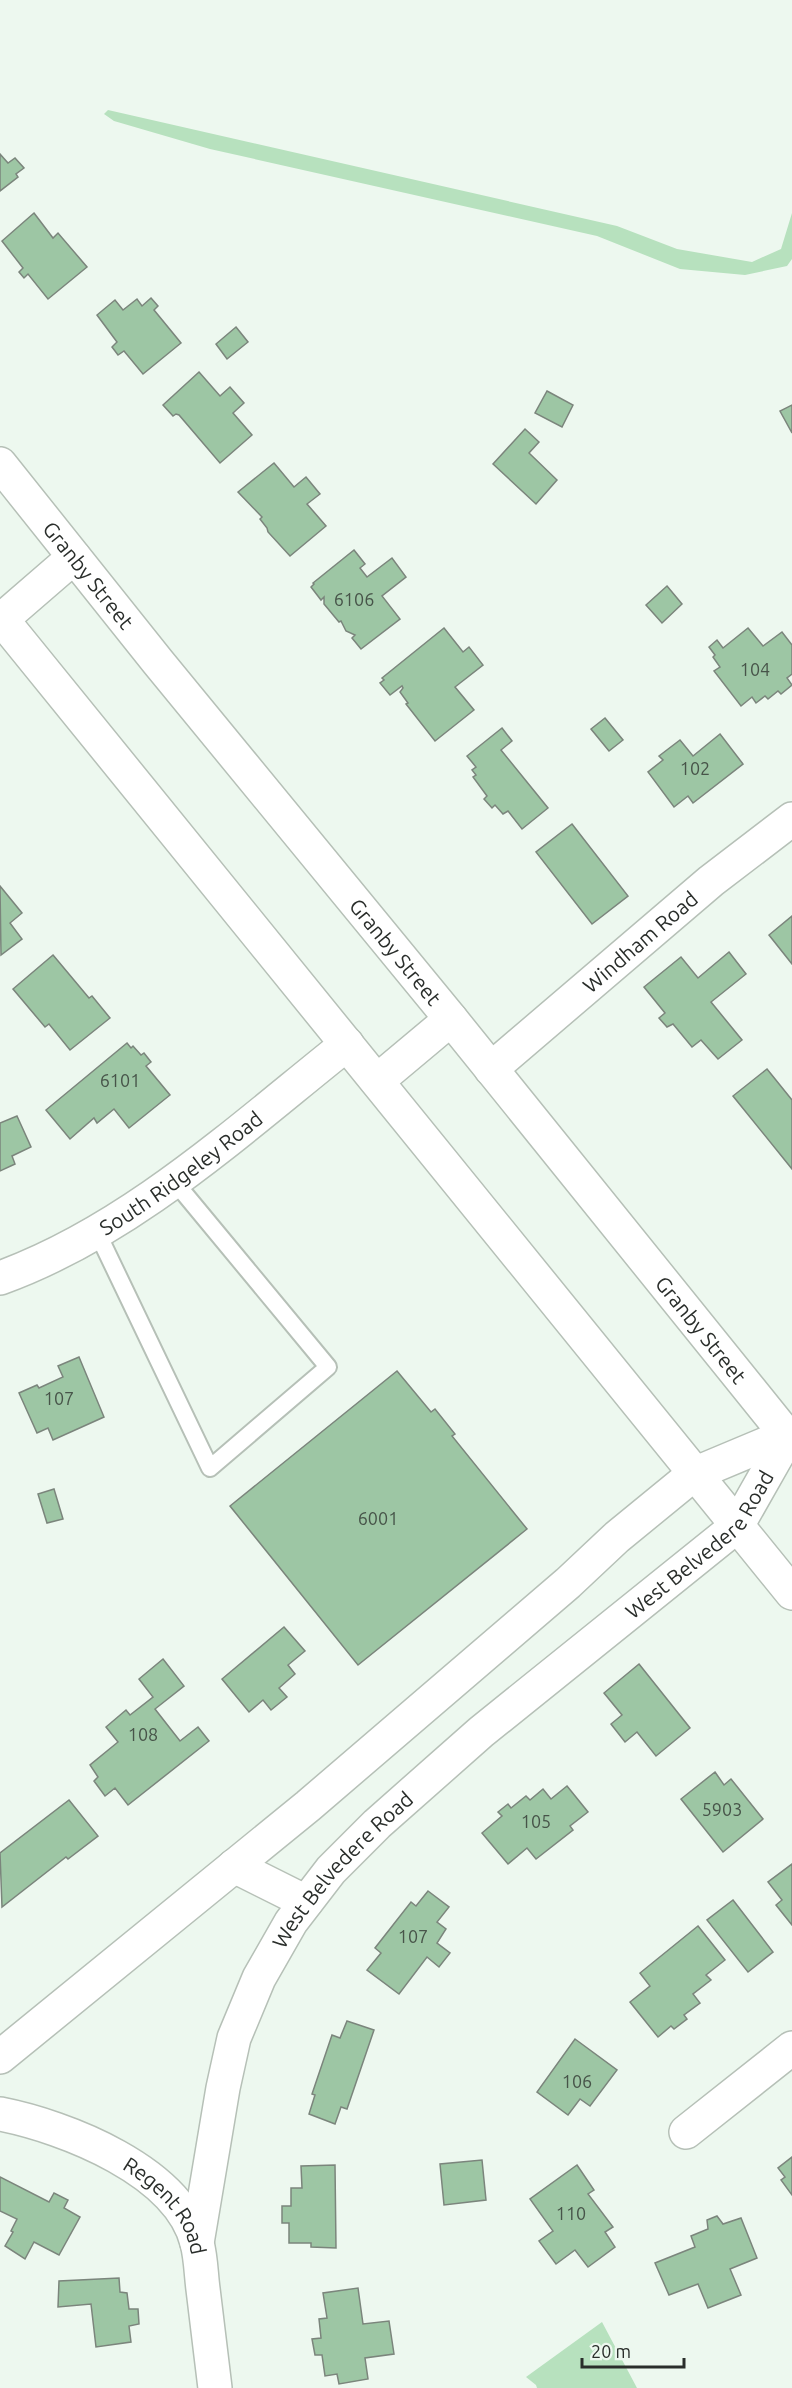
<svg xmlns="http://www.w3.org/2000/svg" width="792" height="2388" viewBox="0 0 792 2388" font-family="Ubuntu,sans-serif">
	<rect width="100%" height="100%" fill="#edf8ef"/>
	<g fill="#b7e1be">
		<path d="M108,110L617,226L677,249L752,262L781,249L792,213V259L787,266L745,275L680,269L597,236L210,149L114,121L104,114Z"/>
		<path d="M602,2322L637,2388H537L536,2385L526,2377Z"/>
	</g>
	<g fill="#9dc6a4" stroke="#7b857c" stroke-width="1.5">
		<path d="M0,154L8,163L15,158L24,168L16,174L18,177L0,191Z"/>
		<path d="M34,213L53,238L58,233L87,267L48,299L28,274L24,278L19,272L23,268L2,241Z"/>
		<path d="M151,298L158,306L154,310L181,343L143,374L124,351L118,355L112,347L117,342L97,315L115,300L123,310L137,299L142,306Z"/>
		<path d="M236,327L248,342L227,359L216,344Z"/>
		<path d="M199,372L220,396L230,387L244,403L233,413L252,435L220,463L179,415L176,414L173,416L163,405Z"/>
		<path d="M547,391L573,405L562,427L535,413Z"/>
		<path d="M792,405V433L780,411Z"/>
		<path d="M525,429L539,442L529,453L557,480L536,504L493,464Z"/>
		<path d="M274,463L294,487L306,477L320,494L307,504L326,526L290,556L268,532L267,528L260,519L262,517L238,492Z"/>
		<path d="M354,550L365,564L360,568L367,577L392,558L406,577L382,596L400,619L361,649L352,638L355,635L346,631L341,621L339,622L324,604V597L321,600L311,587L314,584L313,583Z"/>
		<path d="M667,586L682,604L662,623L646,605Z"/>
		<path d="M444,628L463,652L469,647L483,665L455,687L474,710L435,741L406,704L408,703L400,692L403,688L402,686L390,695L380,683L384,680L382,678Z"/>
		<path d="M748,628L763,646L782,632L792,645V674L787,678L792,685L781,694L778,691L768,699L765,696L756,703L752,697L741,706L714,671L720,667L713,657L715,655L709,647L717,640L723,648Z"/>
		<path d="M605,718L623,740L609,751L591,729Z"/>
		<path d="M502,728L512,741L501,750L548,808L522,829L508,811L503,814L495,805L492,808L484,799L487,796L473,777L476,775L472,770L476,767L467,756Z"/>
		<path d="M720,734L743,764L693,803L688,796L674,807L648,772L663,760L659,756L680,740L693,756Z"/>
		<path d="M572,824L628,896L592,924L536,852Z"/>
		<path d="M0,886L22,913L10,923L22,939L1,955Z"/>
		<path d="M792,916V964L769,935Z"/>
		<path d="M729,952L746,974L711,1002L742,1040L718,1059L701,1040L692,1047L673,1024L667,1027L659,1018L665,1013L644,987L681,957L698,978Z"/>
		<path d="M53,955L89,998L92,996L110,1018L70,1050L49,1024L45,1027L13,989Z"/>
		<path d="M127,1043L131,1048L133,1046L141,1055L144,1053L151,1062L146,1066L170,1095L129,1128L114,1109L97,1123L94,1118L70,1139L46,1110Z"/>
		<path d="M767,1069L792,1100V1169L733,1096Z"/>
		<path d="M17,1116L31,1147L12,1156L15,1164L0,1171V1123Z"/>
		<path d="M79,1357L104,1417L53,1440L48,1428L37,1433L19,1393L37,1385L39,1388L63,1377L58,1366Z"/>
		<path d="M397,1371L431,1412L435,1409L455,1434L452,1436L527,1529L358,1665L230,1506Z"/>
		<path d="M54,1489L63,1519L47,1523L38,1494Z"/>
		<path d="M284,1627L305,1651L288,1665L295,1674L279,1688L287,1697L271,1710L263,1700L249,1712L222,1679Z"/>
		<path d="M163,1659L184,1686L155,1709L180,1741L198,1727L209,1741L128,1805L115,1788L105,1796L94,1781L98,1777L90,1765L118,1742L106,1727L126,1710L130,1715L153,1697L139,1679Z"/>
		<path d="M639,1664L690,1728L656,1756L637,1732L625,1742L611,1724L622,1715L604,1693Z"/>
		<path d="M715,1772L724,1785L731,1779L763,1819L723,1852L681,1799Z"/>
		<path d="M567,1786L588,1812L570,1826L573,1830L536,1859L527,1848L508,1864L482,1833L502,1816L498,1812L508,1804L511,1808L526,1796L530,1800L543,1789L551,1799Z"/>
		<path d="M69,1800L98,1836L68,1859L66,1857L2,1907L0,1853Z"/>
		<path d="M792,1864V1925L776,1905L782,1900L768,1882Z"/>
		<path d="M428,1891L449,1907L437,1922L446,1929L437,1943L450,1953L439,1967L427,1957L399,1994L367,1970L381,1953L375,1948L411,1902L416,1906Z"/>
		<path d="M733,1900L773,1952L748,1972L707,1920Z"/>
		<path d="M698,1926L725,1960L706,1975L711,1980L693,1994L700,2003L684,2015L687,2019L674,2029L671,2026L658,2037L630,2002L650,1986L640,1973Z"/>
		<path d="M347,2021L374,2030L347,2109L341,2107L335,2124L309,2114L315,2095L312,2094L332,2035L340,2038Z"/>
		<path d="M575,2039L617,2070L590,2106L580,2099L568,2115L537,2092Z"/>
		<path d="M792,2157V2195L781,2180L785,2177L778,2168Z"/>
		<path d="M482,2160L486,2200L444,2205L440,2164Z"/>
		<path d="M335,2165L336,2248L311,2247V2243H289V2223H282V2206H291V2188H302L301,2166Z"/>
		<path d="M577,2165L594,2190L588,2194L613,2227L605,2232L615,2247L588,2267L575,2250L556,2264L539,2241L553,2231L530,2199Z"/>
		<path d="M0,2177L49,2202L54,2193L68,2200L64,2208L80,2217L59,2255L34,2242L25,2259L5,2246L13,2232L11,2231L17,2219L0,2211Z"/>
		<path d="M717,2216L723,2224L741,2218L757,2258L730,2269L741,2295L708,2308L698,2284L669,2295L655,2263L695,2247L691,2236L708,2229L707,2220Z"/>
		<path d="M119,2278L120,2292L127,2293L129,2309H138L139,2324L129,2326L131,2342L96,2347L91,2304L58,2307L59,2281Z"/>
		<path d="M358,2288L363,2324L389,2321L394,2354L365,2358L368,2379L339,2384L337,2374L325,2376L322,2355H315L312,2339L321,2338L319,2319L327,2318L323,2293Z"/>
	</g>
	<g fill="none" stroke-linecap="round" stroke-linejoin="round">
		<g stroke="#b6c0b7" stroke-width="20">
			<path id="service" d="M97,1232L210,1468L328,1367L174,1181"/>
		</g>
		<g stroke="#b6c0b7" stroke-width="36">
			<g id="minor">
				<path d="M0,621L74,557"/>
				<path id="s1" d="M491,1069L711,881L792,819"/>
				<path id="s2" d="M0,1278C130,1231 240,1129 347,1044"/>
				<path d="M234,1866L306,1902"/>
				<path d="M0,2057L308,1806L568,1583L617,1537L694,1474L792,1433"/>
				<path id="s3" d="M0,2114C66,2127 179,2171 197,2243C201,2258 201,2274 203,2289C207,2322 211,2355 215,2388"/>
				<path d="M686,2132L792,2048"/>
				<path id="s4" d="M197,2243L223,2088L234,2038L259,1978L291,1922L331,1870L377,1824L481,1732L737,1526L788,1436"/>
			</g>
		</g>
		<g stroke="#b6c0b7" stroke-width="36">
			<g id="primary">
				<path id="s5" d="M0,464L158,662L451,1019L792,1442"/>
				<path d="M0,617L792,1593"/>
				<path d="M377,1081L451,1019"/>
			</g>
		</g>
		<use href="#service" stroke="#fff" stroke-width="16"/>
		<use href="#minor" stroke="#fff" stroke-width="33"/>
		<use href="#primary" stroke="#fff" stroke-width="33"/>
	</g>
	<g text-anchor="middle" dominant-baseline="central" stroke-width="4.5" stroke-linejoin="round" paint-order="stroke">
		<g font-size="18" fill="#475449">
			<text x="354" y="599">6106</text>
			<text x="755" y="669">104</text>
			<text x="695" y="768">102</text>
			<text x="120" y="1080">6101</text>
			<text x="59" y="1398">107</text>
			<text x="378" y="1518">6001</text>
			<text x="143" y="1734">108</text>
			<text x="722" y="1809">5903</text>
			<text x="536" y="1821">105</text>
			<text x="413" y="1936">107</text>
			<text x="577" y="2081">106</text>
			<text x="571" y="2213">110</text>
		</g>
		<g font-size="21" fill="#2a2e2b" stroke="#edf8ef">
			<text stroke="none"><textPath href="#s5" startOffset="142">Granby Street</textPath></text>
			<text stroke="none"><textPath href="#s1" startOffset="196">Windham Road</textPath></text>
			<text stroke="none"><textPath href="#s5" startOffset="628">Granby Street</textPath></text>
			<text stroke="none"><textPath href="#s2" startOffset="210">South Ridgeley Road</textPath></text>
			<text stroke="none"><textPath href="#s5" startOffset="1114">Granby Street</textPath></text>
			<text stroke="none"><textPath href="#s4" startOffset="897">West Belvedere Road</textPath></text>
			<text stroke="none"><textPath href="#s4" startOffset="411">West Belvedere Road</textPath></text>
			<text stroke="none"><textPath href="#s3" startOffset="196">Regent Road</textPath></text>
		</g>
	</g>
	<path d="M582 2358v9h102v-9" fill="none" stroke="#2a2e2b" stroke-width="3"/>
	<text x="591" y="2358" font-size="18" fill="#2a2e2b" stroke="#edf8ef" stroke-width="4.5" paint-order="stroke">20 m</text>
</svg>
